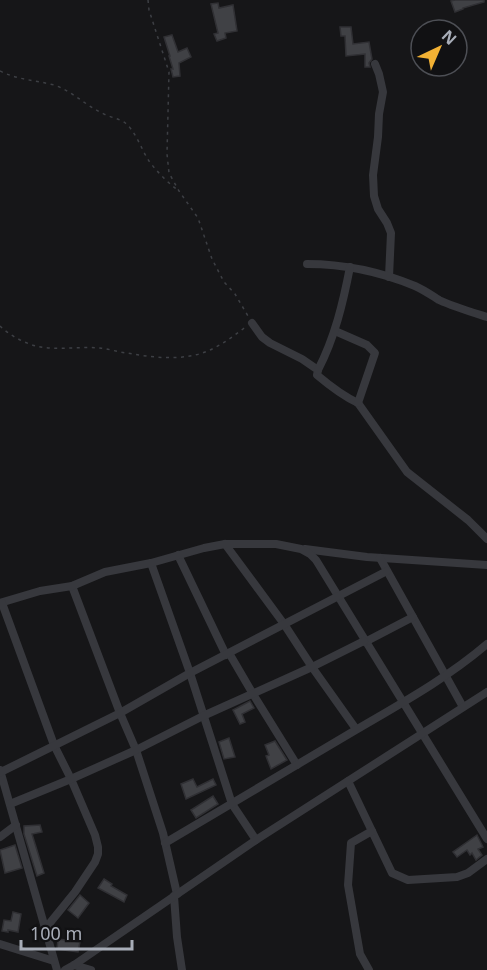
<svg xmlns="http://www.w3.org/2000/svg" width="487" height="970" viewBox="0 0 487 970" font-family="'Noto Sans',sans-serif">
	<rect width="100%" height="100%" fill="#161618"/>
	<g fill="#404145" stroke="#303034" stroke-width="1.5">
		<path d="M455,0H484V2L463,8V9L455,12L451,1Z"/>
		<path d="M218,3L219,8L233,5L237,31L225,33L226,38L217,41L214,34L218,33L211,4Z"/>
		<path d="M340,27H351L353,44L369,42L372,59L369,63L370,67H365V54L346,56L345,36H341Z"/>
		<path d="M172,35L178,52L187,48L191,57L179,63L180,76L173,77L171,69H173L169,56H170L164,37Z"/>
		<path d="M250,701L254,708L242,714L245,722L240,724L233,710Z"/>
		<path d="M229,738L235,757L224,759L219,742Z"/>
		<path d="M275,741L287,760L271,769L266,756L269,755L265,745Z"/>
		<path d="M193,779L197,787L213,779L216,785L186,799L181,784Z"/>
		<path d="M213,796L218,804L196,818L191,810Z"/>
		<path d="M40,825L42,832L32,834L44,873L37,876L24,834V826Z"/>
		<path d="M477,835L483,847L478,849L482,855L476,860L472,853L470,855L467,850L457,857L453,852Z"/>
		<path d="M15,845L22,868L5,873L0,850Z"/>
		<path d="M104,879L112,884L111,886L127,895L124,902L98,888Z"/>
		<path d="M80,895L89,903L78,918L68,910Z"/>
		<path d="M13,912L21,914L18,932L8,930V932L2,931L4,920L11,921Z"/>
		<path d="M58,939L80,942L78,952L57,949Z"/>
	</g>
	<g fill="none" stroke-linecap="round" stroke-linejoin="round">
		<g stroke="#3d3f44" stroke-width="1.5" stroke-dasharray="3 4.5" stroke-linecap="butt">
			<path d="M148,0L149,10L169,72L167,154L169,173L179,191L198,218L212,259L224,282L235,294L248,316"/>
			<path d="M0,71C18,80 35,80 54,85C72,91 85,105 102,113C109,117 117,118 124,122C136,131 141,149 149,161C158,173 167,182 179,191"/>
			<path d="M0,326C9,335 24,343 36,346C56,351 79,346 100,348C109,349 118,352 127,353C149,357 173,360 195,355C214,351 231,338 247,326"/>
		</g>
		<g stroke="#37383d" stroke-width="8">
			<path d="M375,64L379,74L383,92L379,114L378,137L373,175L374,196L378,209L387,223L391,233L389,277"/>
			<path d="M307,264C344,264 381,272 415,286C424,290 431,295 439,300C454,307 471,312 487,317"/>
			<path d="M252,323L262,337L270,343L302,359L318,370L317,375C330,386 343,396 358,403L407,472L468,520L487,539"/>
			<path d="M335,331L367,345L375,353L358,403"/>
			<path d="M318,370C335,337 343,303 350,267"/>
			<path d="M225,544L284,624L312,667L356,729"/>
			<path d="M305,549L367,557L487,565"/>
			<path d="M178,555L226,655"/>
			<path d="M380,558L463,707"/>
			<path d="M151,563L190,673L232,804L256,840"/>
			<path d="M72,586L120,713L136,750L163,833L177,894"/>
			<path d="M0,603L40,591L72,586L105,572L151,563L204,548L225,544H276L301,549L310,554L316,560L487,839"/>
			<path d="M2,603L54,745L71,779L95,835L98,847V854L95,862L75,892L45,929"/>
			<path d="M365,642L413,617"/>
			<path d="M229,653L253,694L297,765"/>
			<path d="M0,770L57,970"/>
			<path d="M1,772L120,713L190,673L387,571"/>
			<path d="M348,781L392,873L408,880L457,877L468,873L487,859"/>
			<path d="M10,804L71,779L136,750L203,716L312,667L364,641"/>
			<path d="M0,837L16,825"/>
			<path d="M165,843C228,806 291,768 354,731C400,704 446,679 487,644"/>
			<path d="M174,896L177,937L182,970"/>
			<path d="M0,944L54,961"/>
			<path d="M74,965L91,970"/>
			<path d="M65,970L74,965L256,840L487,692"/>
			<path d="M369,970L360,954L348,885L351,843L372,831"/>
		</g>
	</g>
	<g transform="translate(439 48) rotate(44)"><circle r="28" fill="#111113" stroke="#4d4f55" stroke-width="1.5"/>
	<path d="M0-4.5L10 22L0 15L-10 22Z" fill="#f2b134"/>
	<text y="-9" font-size="16" font-weight="bold" text-anchor="middle" fill="#a8adb8">N</text>
	</g>
	<path d="M21 940v9h111v-9" fill="none" stroke="#a8adb8" stroke-width="3"/>
	<text x="30" y="940" font-size="18" fill="#a8adb8" stroke="#111113" stroke-width="4.5" paint-order="stroke">100 m</text>
</svg>
